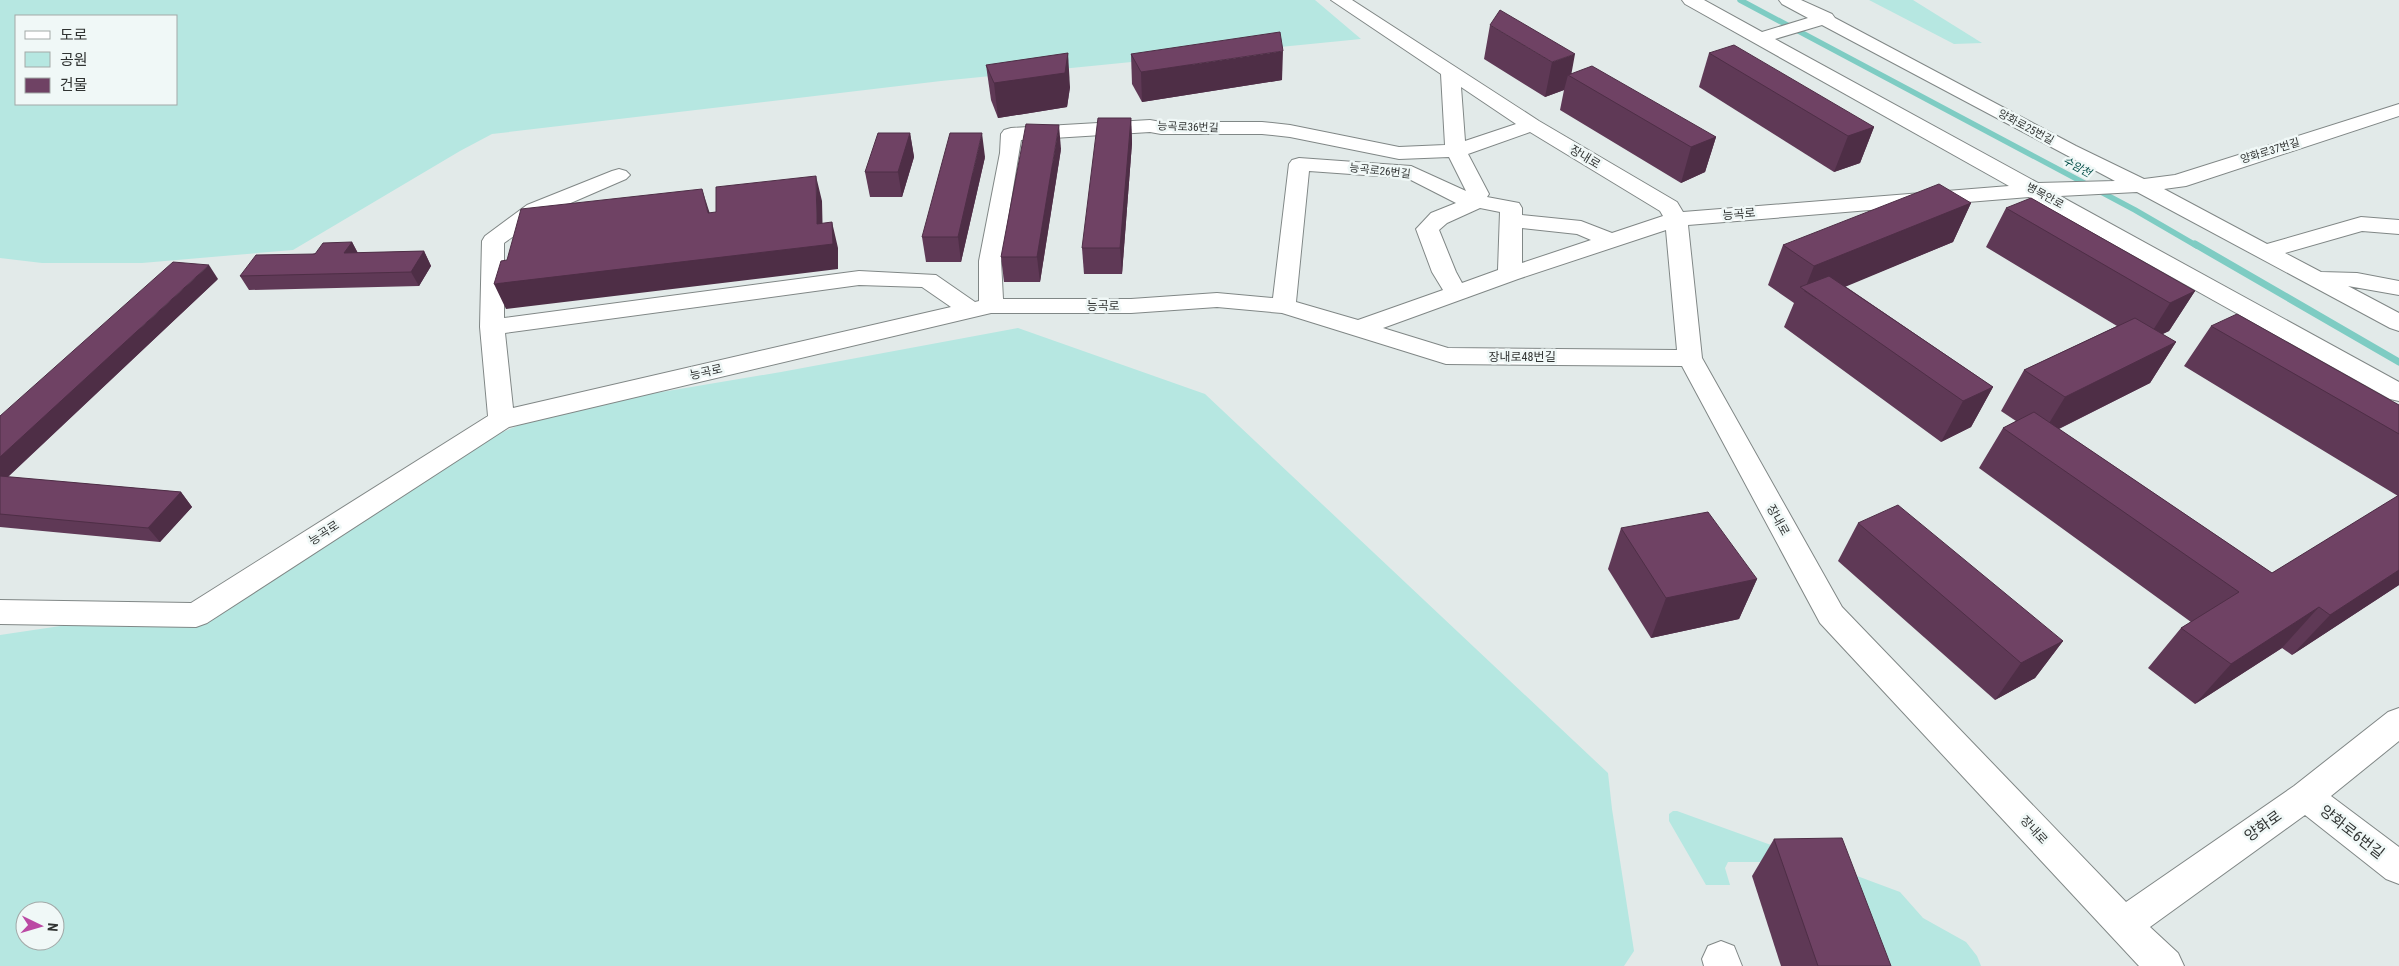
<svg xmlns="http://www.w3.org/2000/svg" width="2399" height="966" viewBox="0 0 2399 966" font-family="'Roboto Condensed','Noto Sans KR',sans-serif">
	<rect width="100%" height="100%" fill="#e2eae9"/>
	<g fill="#b6e7e1" fill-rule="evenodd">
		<path d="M0,0H1315L1361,39L941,81L492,134L460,151L293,250L142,263H42L0,258ZM16,16H176V104H16Z"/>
		<path d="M1869,0H1913L1982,43L1954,44Z"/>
		<path d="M1018,328L1205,394L1608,773L1612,809L1634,951L1624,966H0V635L67,625L215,617L424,465L555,410L781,372ZM25,911H55V941H25Z"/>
		<path d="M1673,811H1677L1771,845L1787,862H1728L1725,868L1730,885H1706L1669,821V814Z"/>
		<path d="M1849,873L1900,892L1923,918L1966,942L1977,956L1981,966H1884Z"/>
	</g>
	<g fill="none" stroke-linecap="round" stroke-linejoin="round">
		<path stroke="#7eccc3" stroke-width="5.5" d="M1740,0L2135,210L2197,246"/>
		<path stroke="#7eccc3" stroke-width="7" d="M2195,244L2399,362"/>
		<g stroke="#808786" stroke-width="2">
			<g id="minor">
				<path d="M1331,0H1352L1539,121L1677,202L1683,212L2009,186L1685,4L1682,0H1704L1762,32L1808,18L1782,4L1779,0H1801L1832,14L1835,18L2076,146L2144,179L2175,175L2399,104V116L2186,186L2164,189L2267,244L2361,217L2399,220V234L2362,231L2285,253L2321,272L2357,273L2399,281V295L2348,286L2399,313V331L2390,328L2137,192L2060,196L2399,382V401L2390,399L2029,197L1688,225L1702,358L1842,607L2126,902L2294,786L2388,712L2399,708V741L2331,796L2399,847V884L2386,879L2305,815L2150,927L2178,953L2184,966H2139L1820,623L1682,366L1446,364L1282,313L1217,307L1131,313H991L509,427L207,623L196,627L0,624V600L191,603L488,416L480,327L482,241L485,236L527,205L612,171L619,169L626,171L630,175L626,179L543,215L504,243V318L859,271L936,275L975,302L979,301V261L1000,153L1001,134L1004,130L1011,128L1150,120L1161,122H1262L1290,125L1399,147L1445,145L1441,74ZM1822,25L2115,181L2038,183L1775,39ZM1461,87L1516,124L1465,141ZM1150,132L1161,134H1262L1290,137L1399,159L1449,157L1466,191L1411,166L1299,158L1292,160L1289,164L1273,298L1217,293L1131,299H1003L1001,261L1021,140ZM1530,132L1660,211L1663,216L1612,233L1581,221L1522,215V208L1519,203L1487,197L1489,194L1468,154ZM1309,171L1407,178L1456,203L1431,213L1416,229L1432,272L1443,290L1358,320L1296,302ZM1480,208L1500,212L1498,270L1462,283L1456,272L1439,230L1447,223ZM1522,228L1577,234L1591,240L1522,263ZM1666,230L1677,350L1448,348L1383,328L1518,279ZM859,285L922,287L951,307L513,408L505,333Z"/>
				<path d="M1721,941L1734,946L1742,966H1704L1702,959L1708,946Z"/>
			</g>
		</g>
		<use href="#minor" fill="#fff" fill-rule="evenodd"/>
	</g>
	<g fill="#5f3956">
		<path d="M1490,25L1571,73L1716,137L1705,172L1681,183L1560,110L1564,90L1545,97L1484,59Z"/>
		<path d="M1709,53L1874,127L1860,163L1834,172L1699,87Z"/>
		<path d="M1131,54L1282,80L1142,102L1132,84Z"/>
		<path d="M986,65L1070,87L1067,107L998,118L991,100Z"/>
		<path d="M1131,118L1132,143L1122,274H1084L1082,248Z"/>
		<path d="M910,133L914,157L902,197H870L865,172Z"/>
		<path d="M1061,149L1040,282H1004L1001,257Z"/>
		<path d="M985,157L961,262H926L922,237Z"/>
		<path d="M1971,203L1953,242L1845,286L1993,387L1971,427L1941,442L1784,327L1794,303L1768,285L1783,245Z"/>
		<path d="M2006,208L2195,291L2169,331L2162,334L2176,342L2150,383L2059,429L2272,573L2398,496L2184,366L2211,326L2399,405V585L2292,655L2282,648L2195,704L2148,668L2181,628L2191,622L1979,468L2003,428L2016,421L2001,411L2024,370L2117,326L1986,247Z"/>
		<path d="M352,242L358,253L424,251L431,266L419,286L249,290L240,276Z"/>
		<path d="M218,279L8,477L181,492L192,507L160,542L0,527V416Z"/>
		<path d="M1858,523L2063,641L2035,678L1995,700L1838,561Z"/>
		<path d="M1621,528L1757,579L1739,619L1651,638L1608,569Z"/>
		<path d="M1774,839L1891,966H1781L1752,876Z"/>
	</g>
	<g fill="#4e2e46">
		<path d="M1283,51L1282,80L1142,102L1141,72Z"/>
		<path d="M1068,53L1070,87L1067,107L998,118L994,83Z"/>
		<path d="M1575,54L1571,76L1568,75L1564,90L1545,97L1552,62Z"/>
		<path d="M1131,118L1132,143L1122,274L1120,248Z"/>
		<path d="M1059,125L1061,149L1040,282L1037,257Z"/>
		<path d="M1874,127L1860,163L1834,172L1848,136Z"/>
		<path d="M910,133L914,157L902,197L898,172Z"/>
		<path d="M982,133L985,157L961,262L958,237Z"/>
		<path d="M1716,137L1705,172L1681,183L1691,147Z"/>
		<path d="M816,176L822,201L823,245L832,222L838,248V269L506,309L494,284L817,224Z"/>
		<path d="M702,189L710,214L708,213Z"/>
		<path d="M1971,203L1953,242L1816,299L1804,291L1814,266Z"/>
		<path d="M352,242L359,256L344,253Z"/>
		<path d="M424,251L431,266L419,286L411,272Z"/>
		<path d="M209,265L218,279L0,484V457Z"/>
		<path d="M2195,291L2169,331L2145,343L2170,303Z"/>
		<path d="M2176,342L2150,383L2040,438L2065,397Z"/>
		<path d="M1993,387L1971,427L1941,442L1963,401Z"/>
		<path d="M181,492L192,507L160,542L148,528Z"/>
		<path d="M2399,570V585L2292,655L2330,615Z"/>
		<path d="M1757,579L1739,619L1651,638L1666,598Z"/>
		<path d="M2319,607L2282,648L2195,704L2231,664Z"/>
		<path d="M2063,641L2035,678L1995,700L2021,663Z"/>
	</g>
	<g fill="#6f4264" stroke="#4e2e46">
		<path d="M1500,10L1575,54L1552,62L1490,25Z"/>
		<path d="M1280,32L1283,51L1141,72L1131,54Z"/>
		<path d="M1734,45L1874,127L1848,136L1709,53Z"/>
		<path d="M1068,53L1065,73L994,83L986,65Z"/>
		<path d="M1592,66L1716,137L1691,147L1568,75Z"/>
		<path d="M1098,118H1131L1120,248H1082Z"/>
		<path d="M1026,124L1059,125L1037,257H1001Z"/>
		<path d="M878,133H910L898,172H865Z"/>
		<path d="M950,133H982L958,237H922Z"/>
		<path d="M816,176L817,224L832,222L833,244L494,284L501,261L507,260L521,209L702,189L708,213L716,212V187Z"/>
		<path d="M1939,184L1971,203L1814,266L1783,245Z"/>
		<path d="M2031,198L2195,291L2170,303L2006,208Z"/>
		<path d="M352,242L344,253L424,251L411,272L240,276L256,255L315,254L323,243Z"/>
		<path d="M173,262L209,265L0,457V416Z"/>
		<path d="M1829,276L1993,387L1963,401L1800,287Z"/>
		<path d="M2237,314L2399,405V434L2211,326Z"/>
		<path d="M2135,318L2176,342L2065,397L2024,370Z"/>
		<path d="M2034,412L2272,573L2399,495V570L2330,615L2319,607L2231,664L2181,628L2239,592L2003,428Z"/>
		<path d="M0,476L181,492L148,528L0,514Z"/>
		<path d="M1898,505L2063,641L2021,663L1858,523Z"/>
		<path d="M1708,512L1757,579L1666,598L1621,528Z"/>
		<path d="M1842,838L1891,966H1818L1774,839Z"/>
	</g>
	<g text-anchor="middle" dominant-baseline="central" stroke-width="5" stroke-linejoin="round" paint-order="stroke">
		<g font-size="11" fill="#303332" stroke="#f0f8f7">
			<text transform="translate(1188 127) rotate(2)">능곡로36번길</text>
			<text transform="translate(2026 127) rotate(28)">양화로25번길</text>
			<text transform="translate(2270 151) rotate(-17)">양화로37번길</text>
			<text transform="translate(1380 171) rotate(6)">능곡로26번길</text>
			<text transform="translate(2045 196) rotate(29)">병목안로</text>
		</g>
		<g font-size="11" font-style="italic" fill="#064f49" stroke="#f0f8f7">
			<text transform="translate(2077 167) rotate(28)">수암천</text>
		</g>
		<g font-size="12" fill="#303332" stroke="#f0f8f7">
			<text transform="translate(1585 157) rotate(31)">장내로</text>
			<text transform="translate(1739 214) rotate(-5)">능곡로</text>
			<text x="1103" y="306">능곡로</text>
			<text x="1522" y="357">장내로48번길</text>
			<text transform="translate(706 372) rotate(-13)">능곡로</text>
			<text transform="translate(1778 520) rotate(61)">장내로</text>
			<text transform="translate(324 533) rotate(-33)">능곡로</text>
			<text transform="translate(2034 830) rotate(47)">장내로</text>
		</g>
		<g font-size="15" fill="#303332" stroke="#f0f8f7">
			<text transform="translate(2263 826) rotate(-35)">양화로</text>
			<text transform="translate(2352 832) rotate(38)">양화로6번길</text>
		</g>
	</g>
	<rect x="15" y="15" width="162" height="90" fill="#f0f8f7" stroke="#a3a9a8"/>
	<rect x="25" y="31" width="25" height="8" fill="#ffffff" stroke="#a3a9a8"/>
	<text x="60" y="40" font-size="15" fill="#303332">도로</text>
	<rect x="25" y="52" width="25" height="15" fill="#b6e7e1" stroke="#a3a9a8"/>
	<text x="60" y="65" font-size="15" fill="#303332">공원</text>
	<rect x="25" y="78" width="25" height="15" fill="#6f4264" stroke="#a3a9a8"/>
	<text x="60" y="90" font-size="15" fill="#303332">건물</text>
	<g transform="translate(40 926) rotate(95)"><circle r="24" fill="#f0f8f7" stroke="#a3a9a8"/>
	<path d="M0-4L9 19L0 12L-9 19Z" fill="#bb49a4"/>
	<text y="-8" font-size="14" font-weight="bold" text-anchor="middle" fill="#303332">N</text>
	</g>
</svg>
